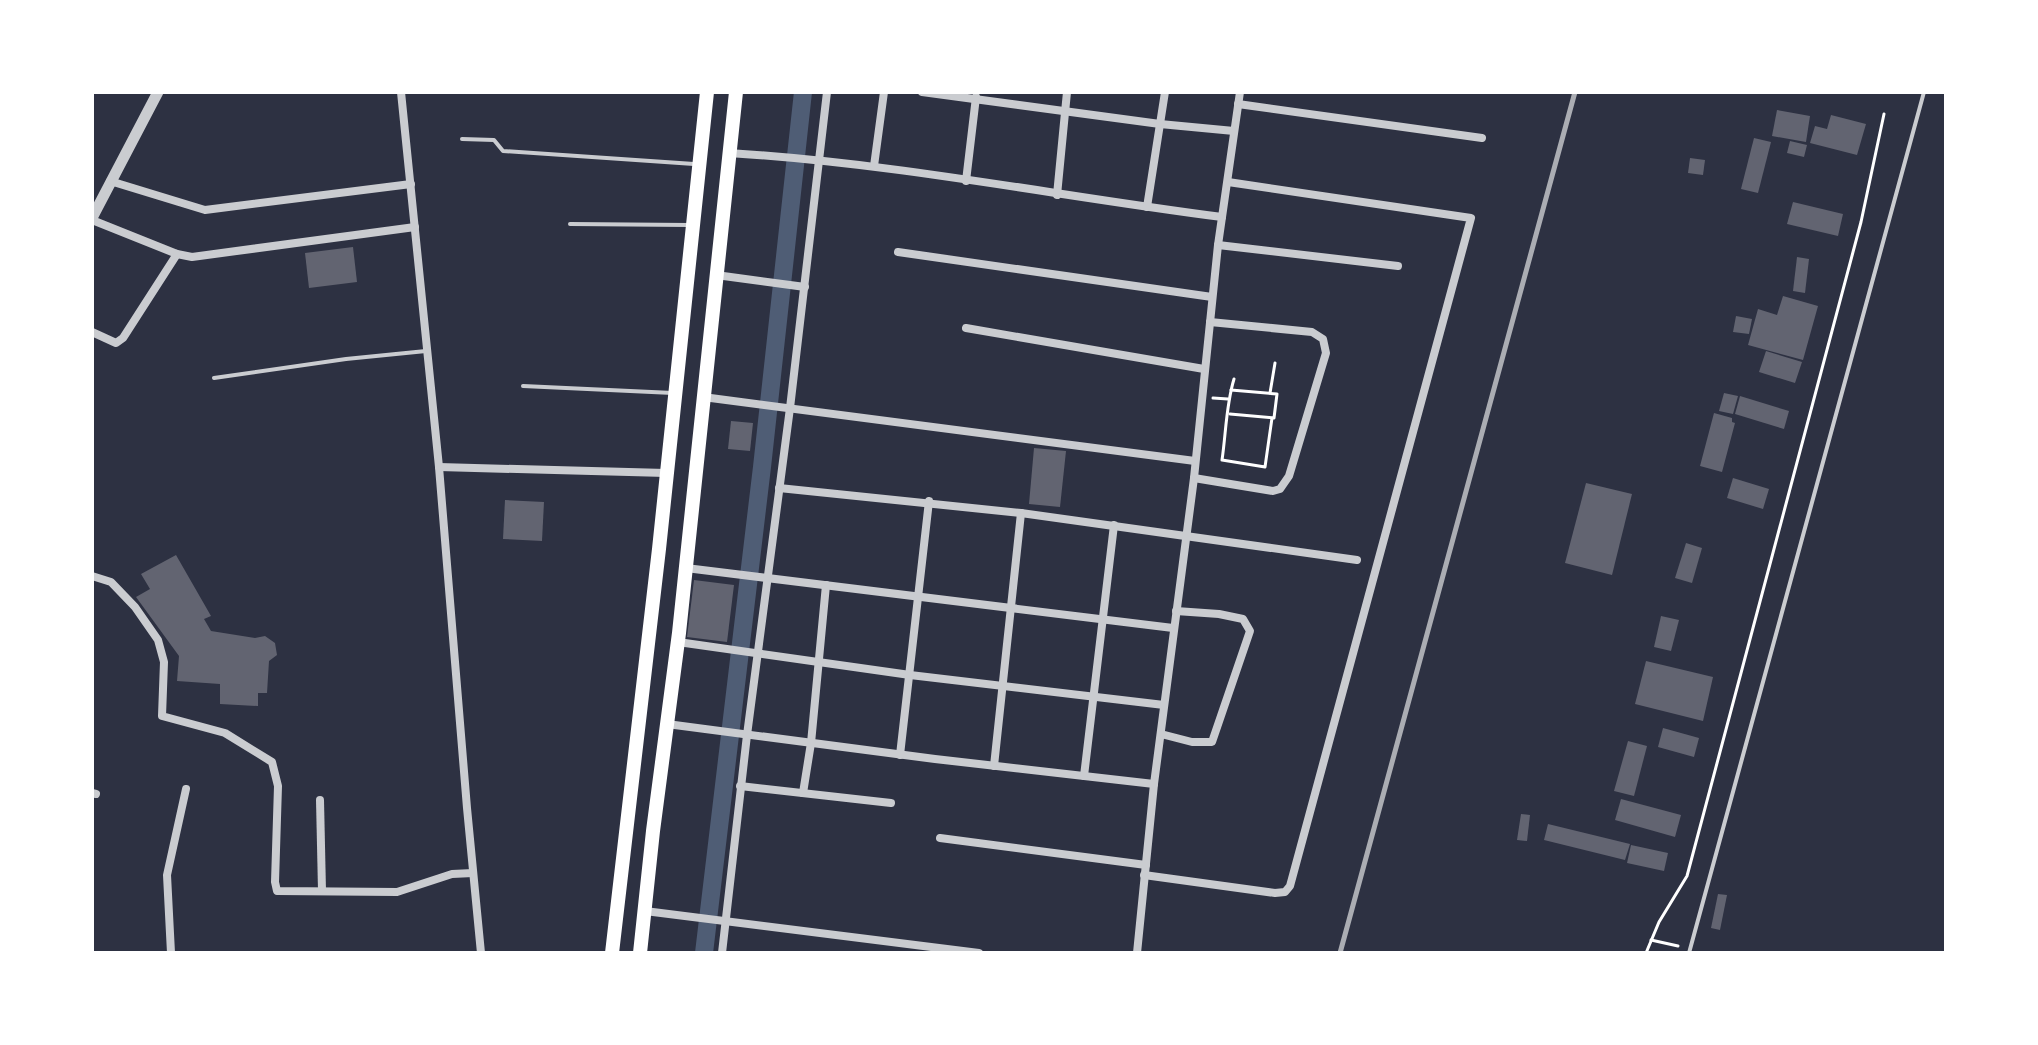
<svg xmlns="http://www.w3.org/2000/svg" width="2038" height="1045" viewBox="0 0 2038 1045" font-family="Ubuntu,sans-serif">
	<rect width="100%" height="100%" fill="#2d3142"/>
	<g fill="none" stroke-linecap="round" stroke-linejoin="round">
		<path stroke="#4f5d75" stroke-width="18" d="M704,953L762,467L803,92"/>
	</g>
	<g fill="#626471">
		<path d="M1777,110L1810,116L1806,142L1772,136Z"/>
		<path d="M1831,115L1866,124L1857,155L1810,143L1815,126L1827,129Z"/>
		<path d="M1754,138L1771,142L1758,193L1741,189Z"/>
		<path d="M1790,141L1807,145L1804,157L1787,153Z"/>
		<path d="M1690,158L1705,160L1703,175L1688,173Z"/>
		<path d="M1793,202L1843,214L1838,236L1787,224Z"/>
		<path d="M353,247L357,282L309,288L305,253Z"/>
		<path d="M1797,257L1809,259L1805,293L1793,291Z"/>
		<path d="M1783,296L1818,306L1803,360L1748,345L1758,309L1777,315Z"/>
		<path d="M1736,316L1752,319L1749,334L1733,332Z"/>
		<path d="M1766,351L1802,362L1795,383L1759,372Z"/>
		<path d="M1724,393L1738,396L1733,414L1719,411Z"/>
		<path d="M1740,396L1789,411L1784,429L1735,414Z"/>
		<path d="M1714,413L1732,418V422L1735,423L1722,472L1700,466Z"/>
		<path d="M731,421L753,423L750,451L728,449Z"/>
		<path d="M1034,448L1066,451L1060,507L1029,504Z"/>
		<path d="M1733,478L1769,489L1763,509L1727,498Z"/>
		<path d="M1586,483L1632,494L1612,575L1565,563Z"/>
		<path d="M505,500L544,502L542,541L503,539Z"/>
		<path d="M1686,543L1702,548L1692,583L1675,578Z"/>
		<path d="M176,555L211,616L204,619L211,631L255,638L265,636L275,643L277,655L269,661L267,693H258V706L220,704V684L177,681L179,656L136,597L150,589L141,574Z"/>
		<path d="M694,580L734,585L727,642L687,637Z"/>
		<path d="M1661,616L1679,620L1671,651L1654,647Z"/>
		<path d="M1646,661L1713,677L1703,721L1635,704Z"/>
		<path d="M1663,728L1699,738L1694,757L1658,747Z"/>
		<path d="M1628,741L1647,746L1634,796L1614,791Z"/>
		<path d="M1621,799L1681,815L1675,837L1615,820Z"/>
		<path d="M1521,814L1530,815L1527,841L1517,840Z"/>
		<path d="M1548,824L1630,844L1625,860L1544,840Z"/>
		<path d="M1631,845L1668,853L1664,871L1627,863Z"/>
		<path d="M1718,894L1727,895L1720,930L1711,928Z"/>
	</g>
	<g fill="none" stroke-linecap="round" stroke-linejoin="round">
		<g stroke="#fff" stroke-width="3">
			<path d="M1234,379C1226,405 1226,433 1222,460L1265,467L1272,418"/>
			<path d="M1270,393L1275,363"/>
			<path d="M1213,398L1228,399"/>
			<path d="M1230,414L1274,418L1277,394L1231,390"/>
			<path d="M1651,940L1678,946"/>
			<path d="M1646,953L1659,922L1687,876L1861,222L1884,114"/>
		</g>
		<g stroke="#caccd0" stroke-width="4">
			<path d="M462,139L494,140L503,151L694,164"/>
			<path d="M570,224L689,225"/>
			<path d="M214,378L346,359L426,351"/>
			<path d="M523,386L673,393"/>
			<path d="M1689,953L1924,92"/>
		</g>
		<g stroke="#caccd0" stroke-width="8">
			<path d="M401,92L439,467L467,808L481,953"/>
			<path d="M922,92L1160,124L1234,131"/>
			<path d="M1238,104L1482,138"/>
			<path d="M729,153C894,163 1058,196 1222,217"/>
			<path d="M874,166L884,92"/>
			<path d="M110,181L205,210L411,184"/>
			<path d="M966,181L976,97"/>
			<path d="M1057,195L1067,92"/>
			<path d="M1147,207L1165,92"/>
			<path d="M92,220L177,254L192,257L415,227"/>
			<path d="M1218,245L1398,266"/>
			<path d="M898,252L1212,297"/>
			<path d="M716,275L805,287"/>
			<path d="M966,328L1204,369"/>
			<path d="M92,332L116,343L123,338L177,254"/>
			<path d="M703,397L1195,461"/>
			<path d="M439,467L666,473"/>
			<path d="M1194,478L1273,491L1280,489L1289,476L1326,353L1323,339L1312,332L1210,322"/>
			<path d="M779,488L1021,513L1357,560"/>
			<path d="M686,568L1173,628"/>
			<path d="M92,576L111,582L135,607L158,640L164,662L162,716L225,733L272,762L278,786L275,882L277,891L397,892L452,874L473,873"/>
			<path d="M678,642L910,675L1164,705"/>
			<path d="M667,724L935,759L1154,784"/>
			<path d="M1161,734L1192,742H1212L1250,631L1243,619L1219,614L1176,611"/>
			<path d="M900,755L929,501"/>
			<path d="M994,766L1021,513"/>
			<path d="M1084,776L1114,525"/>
			<path d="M740,786L891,803"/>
			<path d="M92,793L96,794"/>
			<path d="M803,793L811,743L826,585"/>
			<path d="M320,800L322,891"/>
			<path d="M940,838L1146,865"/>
			<path d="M1144,875L1275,893L1285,892L1290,886L1471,218L1228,182"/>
			<path d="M645,911L979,953"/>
			<path d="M171,953L167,875L186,789"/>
			<path d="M722,953L747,735L790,408L827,92"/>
			<path d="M1137,953L1154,784L1194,478L1218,245L1240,92"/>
		</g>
		<path stroke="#caccd0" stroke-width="11" d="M92,218L158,92"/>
		<g stroke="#fff" stroke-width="14">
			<path d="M612,953L659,549L707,92"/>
			<path d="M640,953L653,831L679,633L736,92"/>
		</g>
		<path stroke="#abadb3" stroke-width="5" d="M1340,953L1575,92"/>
	</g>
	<rect width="2038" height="1045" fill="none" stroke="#ffffff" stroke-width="188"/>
</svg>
